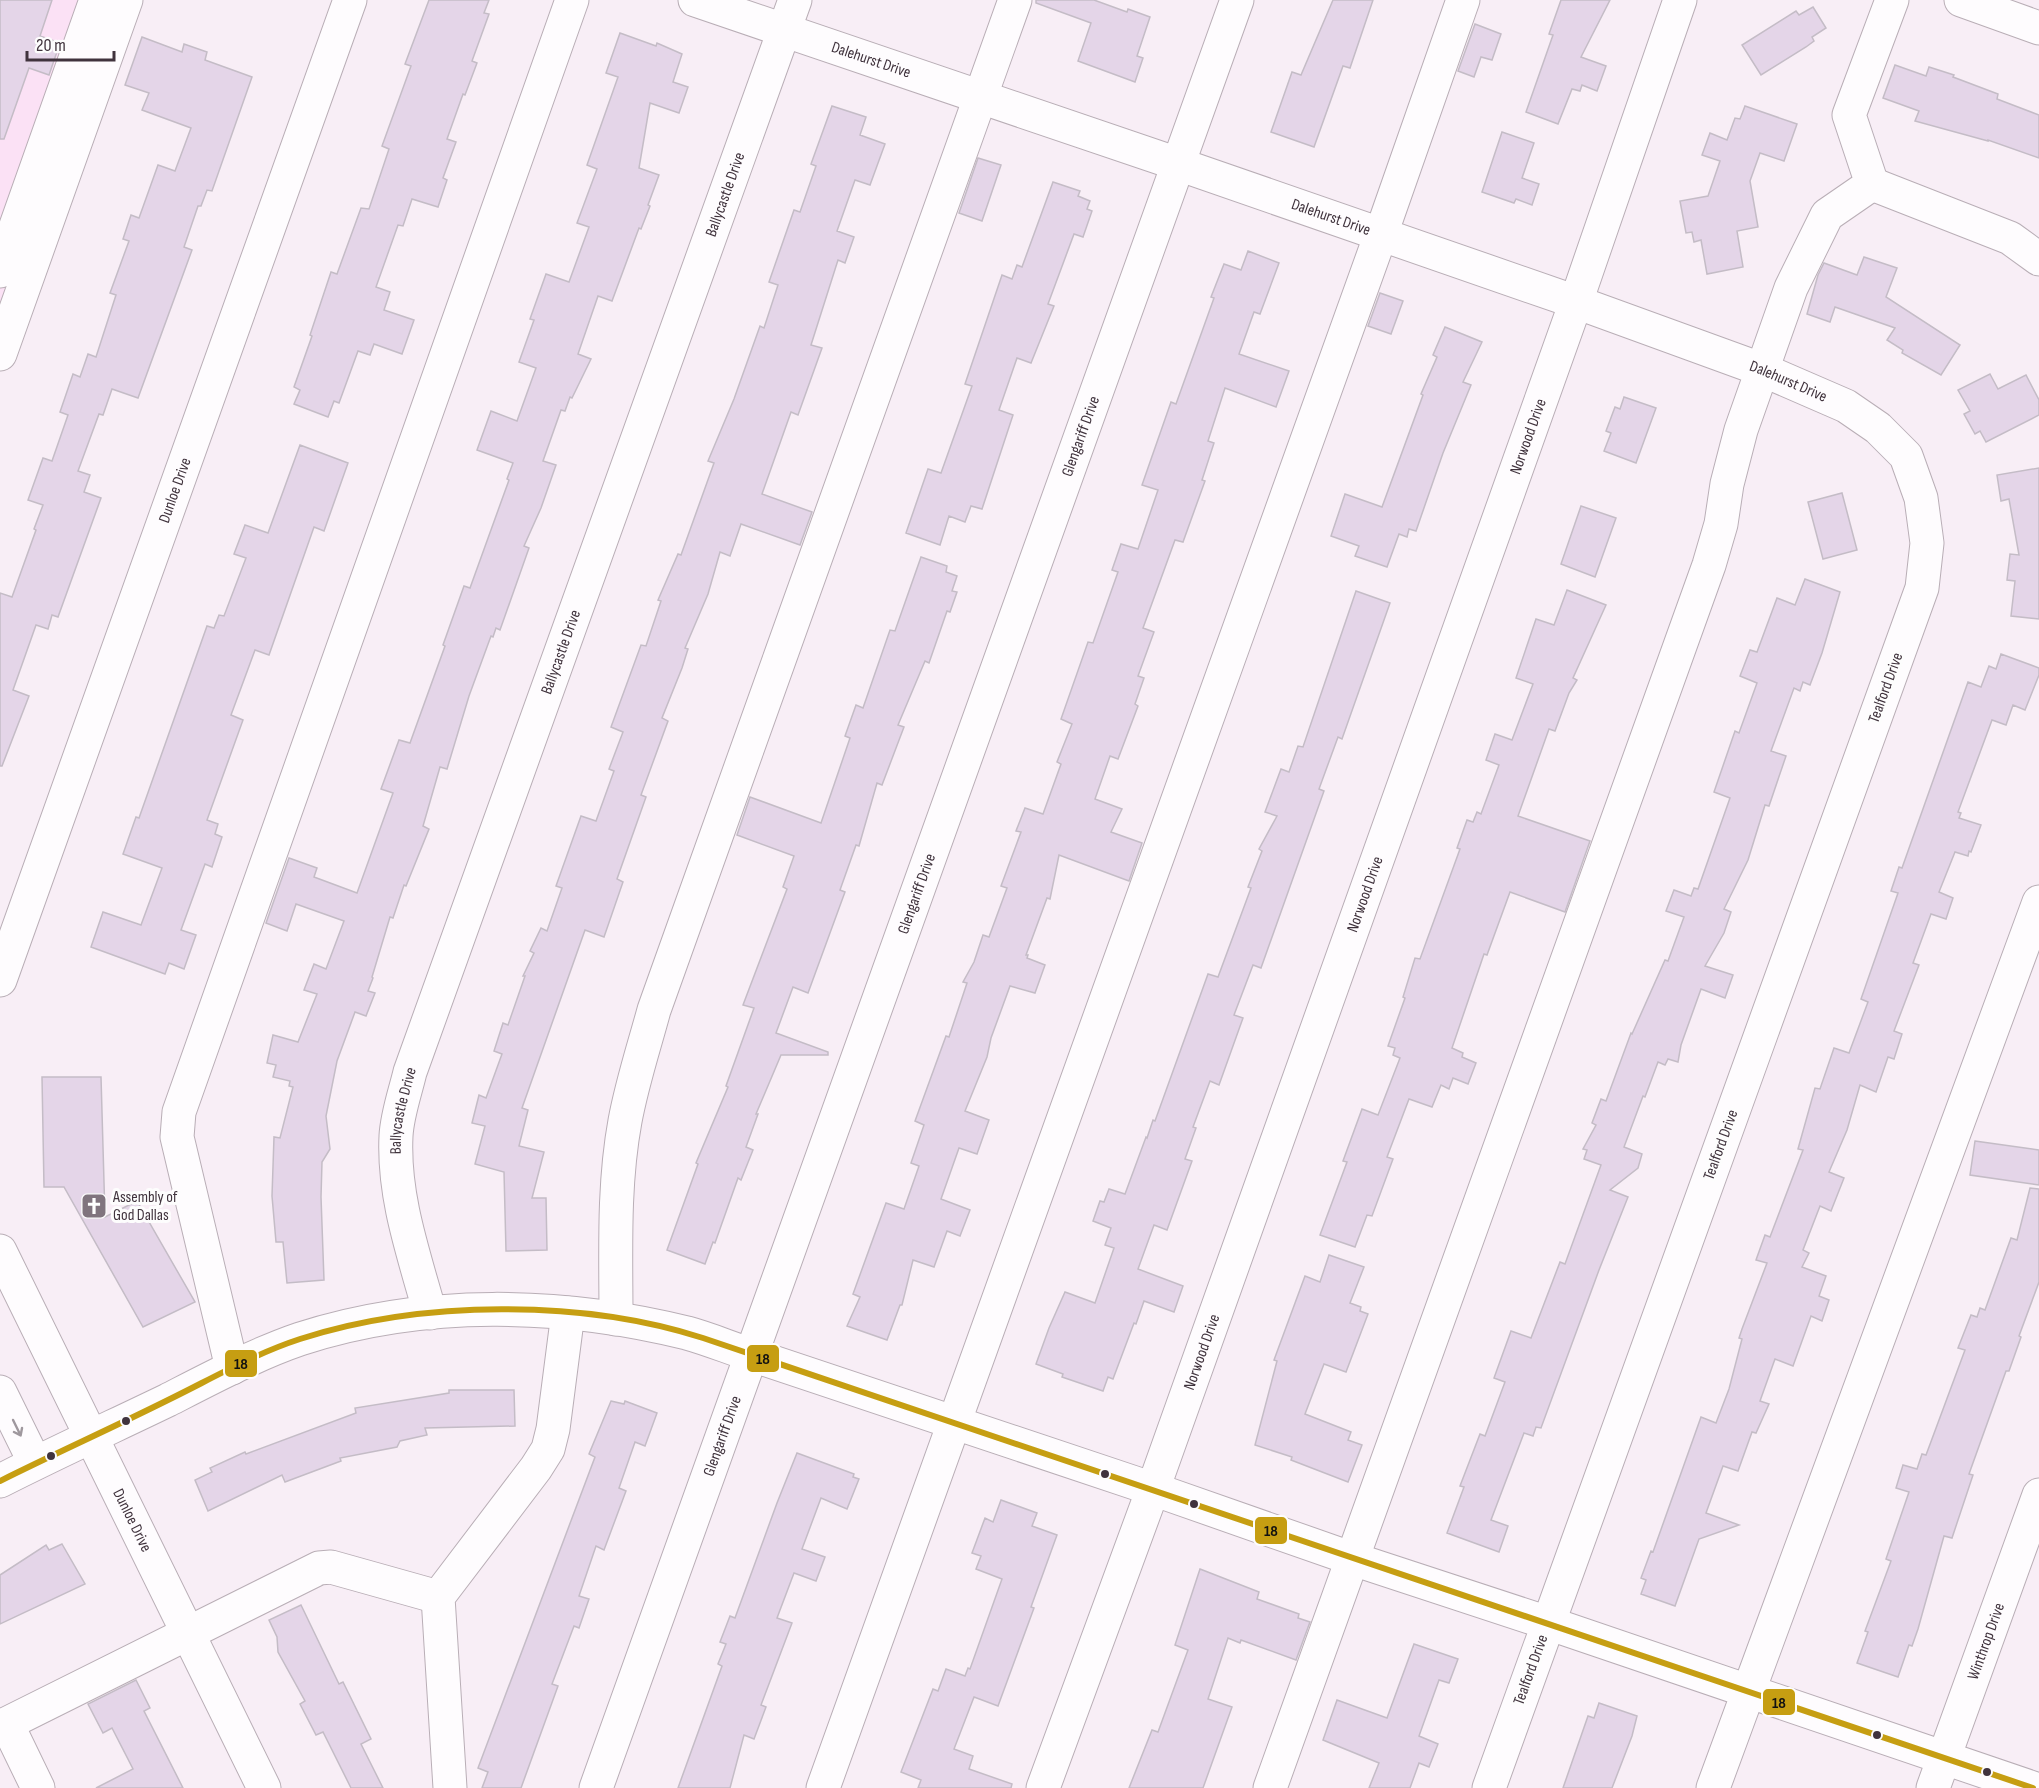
<svg xmlns="http://www.w3.org/2000/svg" width="2039" height="1788" viewBox="0 0 2039 1788" font-family="'Sofia Sans Condensed',sans-serif">
	<rect width="100%" height="100%" fill="#f8eef6"/>
	<path fill="#fbe1f5" d="M0,0H129L0,357Z"/>
	<g fill="#e4d5e8" stroke="#c4bcc6" stroke-width="1.5">
		<path d="M0,0H52L40,36L60,43L49,75L29,68L4,139H0Z"/>
		<path d="M429,0H489L484,13L489,14L472,61L477,63L465,95L463,94L447,139L456,142L443,178L447,180L438,207L412,199L403,226L398,225L376,287L390,292L384,310L414,320L402,354L374,344L370,355L358,351L339,403L334,401L328,417L294,404L300,390L294,387L312,336L310,335L331,272L337,274L361,208L369,209L389,149L382,146L411,66L405,64Z"/>
		<path d="M1036,0H1094L1127,12L1128,9L1150,17L1137,56L1143,58L1135,82L1078,61L1091,23L1036,3Z"/>
		<path d="M1333,0H1373L1350,68L1343,66L1314,147L1271,132L1292,72L1301,75Z"/>
		<path d="M1561,0H1610L1581,57L1606,66L1597,91L1582,85L1580,91L1572,89L1558,124L1526,112L1553,35L1549,34Z"/>
		<path d="M1813,7L1826,28L1812,37L1814,41L1806,47L1761,75L1742,45L1796,11L1799,15Z"/>
		<path d="M1475,24L1501,34L1492,60L1481,57L1474,77L1458,71Z"/>
		<path d="M620,33L656,46L657,43L682,54L673,82L688,87L679,113L650,103L639,168L659,175L648,205L650,206L641,229L639,228L612,301L598,296L578,354L591,359L572,398L570,397L565,411L561,410L543,461L556,465L541,508L524,546L529,548L500,630L496,628L493,637L491,636L469,696L447,769L440,767L423,826L429,829L406,886L404,885L393,918L390,917L372,977L373,978L368,991L375,993L366,1016L355,1012L337,1061L326,1116L330,1149L322,1162L321,1197L324,1280L287,1283L283,1242H276L272,1196L274,1137L280,1138L293,1087L289,1086L290,1081L273,1077L276,1065L267,1063L273,1035L298,1042L317,994L304,990L314,964L326,969L344,921L296,904L287,931L266,923L289,858L317,868L314,877L357,893L393,793L381,789L399,740L410,743L445,646L443,645L464,586L470,588L509,480L507,479L513,463L477,450L491,411L517,421L536,368L519,362L534,320L530,319L546,274L569,282L589,227L577,223L597,169L587,165L618,77L606,73Z"/>
		<path d="M142,37L182,52L184,44L207,52L205,60L252,77L212,191L207,190L201,206H198L184,247L192,250L138,398L112,389L103,415L99,414L78,471L90,475L84,492L101,498L58,617L52,615L48,629L36,625L13,690L29,696L2,766H0V593L12,597L36,530L34,529L43,505L28,500L43,458L52,461L68,415L60,412L73,374L80,377L88,354L96,357L116,295L110,293L129,241L123,239L131,215L139,218L158,165L175,171L191,128L142,110L149,93L125,85Z"/>
		<path d="M1895,65L1926,76L1929,67L1954,75L1953,77L1998,94L1997,99L2039,115V158L1988,140V141L1915,121L1919,111L1883,98Z"/>
		<path d="M832,106L866,117L860,135L885,144L870,185L855,180L837,231L854,237L845,263L838,260L811,345L822,348L798,415L791,412L762,494L812,512L800,545L741,524L730,556L720,552L708,594L685,648L688,649L682,668L662,718L668,721L641,795L646,797L617,879L623,882L604,937L585,930L522,1108L528,1110L519,1146L544,1152L532,1198H546L547,1250L506,1251L504,1172L475,1164L485,1126L472,1123L479,1095L486,1098L502,1054L494,1051L503,1023L508,1025L525,976H523L534,953L530,951L541,928L547,931L562,888L556,886L581,816L596,821L614,771L609,769L623,732L611,727L641,645L646,646L661,601L658,600L678,554L681,555L714,463L708,461L734,399L760,326L764,328L778,285L769,282L794,210L800,212L816,166L811,164Z"/>
		<path d="M1745,106L1797,124L1784,161L1760,153L1750,181L1758,227L1737,231L1743,267L1707,274L1701,240L1694,242L1692,232L1686,233L1680,201L1708,196L1720,161L1702,155L1710,133L1727,140L1735,118L1740,119Z"/>
		<path d="M1502,132L1534,143L1522,178L1539,184L1532,205L1516,199L1514,203L1482,192Z"/>
		<path d="M978,158L1001,165L982,221L959,213Z"/>
		<path d="M1053,182L1080,191L1078,196L1090,201L1087,209L1092,211L1083,237L1074,234L1048,304L1054,306L1031,363L1017,358L999,410L1013,415L982,509L971,506L965,522L949,516L940,545L906,533L928,469L941,473L972,386L965,384L1002,275L1012,279L1017,265L1022,267Z"/>
		<path d="M1248,251L1279,263L1260,314L1254,312L1239,354L1289,371L1276,407L1225,388L1208,441L1214,443L1202,480L1205,481L1183,542L1175,540L1143,628L1154,632L1138,676L1144,678L1135,704L1138,706L1118,759L1110,756L1095,799L1122,809L1111,832L1142,843L1129,881L1059,855L1050,899L1047,898L1026,955H1028L1027,958L1045,965L1035,993L1010,986L991,1038L987,1057L965,1111L989,1120L977,1154L959,1148L941,1199L970,1210L960,1236L947,1231L934,1267L913,1260L902,1305H900L887,1340L847,1326L860,1297L853,1294L886,1203L904,1209L919,1166L911,1163L924,1125L915,1121L946,1036L949,1037L967,983L963,982L974,962L983,935L989,937L1007,888L1001,886L1021,832L1016,831L1025,808L1043,814L1061,764L1057,762L1072,724L1061,719L1088,642L1093,643L1118,572L1112,570L1121,544L1138,549L1158,490L1142,485L1171,402L1176,404L1214,298L1211,297L1224,264L1241,270Z"/>
		<path d="M1864,257L1897,268L1886,297L1960,345L1941,375L1902,353L1903,350L1887,340L1895,328L1835,307L1830,322L1807,314L1818,275L1824,263L1857,275Z"/>
		<path d="M1380,293L1403,301L1391,334L1368,326Z"/>
		<path d="M1445,327L1482,342L1463,382L1471,385L1443,453L1416,531L1409,529L1407,537L1399,534L1387,567L1355,556L1359,546L1331,536L1345,494L1382,507L1423,395L1421,394L1437,357L1433,355Z"/>
		<path d="M1990,374L1998,389L2026,375L2039,400V415L1986,442L1980,431L1975,434L1964,414L1970,411L1958,390Z"/>
		<path d="M1624,397L1656,408L1636,463L1604,451L1611,433L1606,431L1615,407L1620,409Z"/>
		<path d="M300,445L348,463L324,531L314,527L269,655L255,650L231,715L243,720L207,820L218,824L215,834L222,837L212,867L205,864L181,930L196,935L184,969L169,963L165,974L91,947L103,912L141,925L162,868L123,854L136,817L139,818L207,626L214,628L219,615L224,616L246,558L234,554L245,525L268,533Z"/>
		<path d="M2039,468V619L2011,616L2015,581L2007,580L2010,554L2019,555L2009,499L2001,501L1997,475Z"/>
		<path d="M1842,493L1857,550L1823,559L1808,502Z"/>
		<path d="M1581,506L1616,518L1595,577L1561,564Z"/>
		<path d="M921,557L947,566L946,572L957,576L952,591L957,592L950,612L947,611L929,663L925,661L898,725L904,727L882,785L877,783L859,846L856,845L840,890L845,892L808,993L793,987L776,1033L828,1052V1055H781L756,1114H758L746,1147L753,1150L741,1180L738,1178L715,1243L713,1242L705,1264L667,1250L698,1164L696,1163L728,1087L726,1086L754,1008L743,1005L787,889L783,887L794,856L737,835L750,797L821,823L850,738L845,736L856,705L863,708L890,630L895,631Z"/>
		<path d="M1805,579L1840,592L1822,653L1810,685L1803,682L1800,691L1794,688L1771,751L1786,756L1769,806L1765,805L1748,860L1724,909L1731,912L1724,933L1705,966L1733,975L1725,998L1701,989L1681,1045L1678,1062L1668,1059L1665,1065L1658,1062L1645,1097L1643,1096L1624,1147L1642,1154L1638,1168L1610,1190L1628,1197L1599,1270L1541,1428L1536,1427L1533,1436L1524,1433L1491,1520L1508,1526L1499,1552L1447,1533L1464,1487L1460,1486L1480,1434L1485,1436L1505,1382L1494,1378L1511,1331L1531,1338L1560,1262L1565,1264L1601,1165L1584,1159L1587,1150L1583,1149L1596,1125L1592,1123L1601,1099L1606,1101L1631,1033L1632,1034L1665,960L1668,961L1684,917L1666,911L1674,890L1691,896L1694,888L1698,889L1730,798L1714,792L1735,731L1739,733L1757,683L1740,676L1750,650L1757,652L1777,598L1795,605Z"/>
		<path d="M1567,590L1606,605L1573,678L1577,680L1569,693L1555,731L1549,729L1518,816L1590,841L1565,912L1510,892L1487,955L1484,954L1452,1048L1463,1053L1462,1057L1476,1063L1468,1084L1453,1078L1449,1089L1441,1085L1432,1107L1409,1099L1387,1157L1393,1159L1372,1216L1367,1215L1355,1247L1320,1235L1347,1162L1343,1161L1362,1109L1378,1115L1400,1058L1393,1055L1395,1048L1388,1046L1405,998L1403,997L1415,958L1420,959L1460,849L1457,848L1467,820L1473,822L1477,812L1481,814L1499,765L1486,760L1495,734L1512,740L1533,684L1516,678L1536,619L1554,625Z"/>
		<path d="M1356,591L1390,603L1342,739L1338,737L1319,789L1324,791L1261,968L1253,965L1234,1015L1243,1018L1219,1085L1210,1081L1193,1127L1196,1128L1185,1159L1192,1161L1167,1230L1154,1225L1138,1269L1183,1286L1174,1312L1144,1301L1136,1324L1134,1323L1113,1379L1108,1377L1103,1391L1062,1377L1063,1374L1036,1364L1049,1328L1065,1292L1095,1303L1114,1248L1105,1245L1111,1228L1093,1221L1100,1201L1104,1202L1109,1189L1125,1194L1146,1137L1147,1138L1153,1120L1155,1121L1208,974L1218,977L1251,888L1248,887L1262,851L1259,849L1277,816L1265,812L1281,769L1289,772L1298,746L1303,747Z"/>
		<path d="M2001,654L2039,668V675L2025,710L2013,705L2006,725L1992,720L1958,812L1961,813L1959,818L1981,825L1971,852L1969,851L1968,856L1955,852L1939,892L1953,898L1946,919L1931,914L1913,963L1919,965L1894,1031L1902,1034L1894,1059L1888,1057L1876,1092L1860,1085L1847,1130L1829,1172L1844,1178L1831,1211L1820,1206L1803,1250L1809,1253L1802,1267L1826,1276L1819,1296L1829,1300L1822,1321L1811,1316L1793,1366L1775,1359L1760,1401L1769,1404L1756,1433L1752,1432L1738,1471L1723,1466L1706,1513L1739,1525L1699,1539L1675,1606L1641,1594L1646,1580L1641,1578L1651,1551L1653,1552L1701,1417L1716,1423L1729,1389L1742,1339L1739,1338L1742,1329L1767,1263L1756,1260L1765,1235L1770,1237L1803,1150L1798,1149L1815,1088L1820,1089L1834,1048L1849,1053L1868,1002L1861,999L1898,893L1891,891L1899,867L1902,868L1968,682L1981,687L1989,666L1996,669Z"/>
		<path d="M42,1077H101L105,1217L137,1201L195,1302L143,1327L64,1187H44Z"/>
		<path d="M1975,1141L2039,1150V1185L1970,1175Z"/>
		<path d="M2030,1188L2039,1189V1282L2019,1336L2021,1337L2009,1371H2006L1969,1474L1973,1475L1952,1538L1944,1536L1918,1629L1912,1646L1909,1645L1898,1677L1857,1663L1868,1632L1865,1631L1891,1561L1886,1559L1909,1492L1896,1488L1903,1465L1917,1469L1922,1454L1926,1455L1965,1350L1958,1348L1971,1315L1977,1317L1980,1308L1985,1310L2011,1238L2017,1240Z"/>
		<path d="M1329,1255L1364,1267L1350,1303L1361,1307L1360,1311L1368,1314L1346,1372L1324,1364L1305,1414L1351,1432L1348,1440L1362,1445L1348,1482L1291,1460L1292,1457L1255,1445L1277,1361L1274,1360L1305,1276L1320,1282Z"/>
		<path d="M449,1390H514L515,1426L425,1428L427,1435L400,1441L397,1447L340,1458L341,1461L285,1482L282,1475L208,1511L195,1480L212,1472L210,1468L245,1452L246,1454L356,1413L355,1408L449,1393Z"/>
		<path d="M611,1401L624,1404L625,1401L657,1413L645,1446L635,1442L619,1488L626,1491L604,1550L596,1546L579,1596L589,1599L579,1628L574,1626L552,1684L558,1686L521,1788H482L488,1772L478,1768L595,1457L589,1454Z"/>
		<path d="M797,1453L854,1474L853,1477L859,1479L847,1509L821,1498L802,1549L825,1557L816,1581L794,1573L777,1618L792,1623L761,1705L766,1707L754,1739L744,1735L730,1788H678L722,1666L718,1664L726,1644L720,1642L730,1616L735,1618L777,1503Z"/>
		<path d="M1001,1500L1037,1513L1032,1526L1057,1535L1031,1607L1034,1608L998,1706L974,1697L954,1749L973,1756L969,1769L1012,1784L1011,1788H918L921,1780L901,1772L933,1689L938,1691L946,1669L965,1676L968,1668L970,1669L1002,1579L976,1569L981,1556L972,1553L985,1518L993,1522Z"/>
		<path d="M62,1544L85,1584L0,1624V1575L46,1545L49,1550Z"/>
		<path d="M1200,1569L1259,1592L1257,1599L1299,1614L1298,1618L1310,1622L1296,1660L1241,1640L1240,1643L1228,1638L1208,1699L1232,1707L1203,1788H1129L1152,1730L1158,1732L1188,1650L1175,1645Z"/>
		<path d="M301,1605L339,1684L343,1682L371,1739L361,1744L383,1788H351L323,1732L316,1735L300,1704L305,1701L278,1652L277,1637L269,1620Z"/>
		<path d="M1414,1644L1458,1659L1449,1683L1439,1680L1419,1736L1438,1744L1429,1767L1419,1763L1410,1788H1369L1379,1763L1323,1740L1337,1700L1387,1718Z"/>
		<path d="M136,1680L150,1708L144,1711L183,1788H96L133,1769L112,1728L103,1733L88,1704Z"/>
		<path d="M1599,1703L1637,1716L1632,1736L1612,1788H1563L1588,1716L1594,1718Z"/>
	</g>
	<g fill="none" stroke-linecap="round" stroke-linejoin="round">
		<g stroke="#b9aeb6" stroke-width="35">
			<g id="minor">
				<path id="s1" d="M695,0L1178,164L1576,302L1763,370L1846,406L1878,428L1906,456L1921,498L1927,543L1922,588L1489,1788"/>
				<path d="M1961,0L2039,28"/>
				<path d="M1872,184L2010,238L2039,259"/>
				<path d="M0,271L96,0"/>
				<path d="M0,354L126,0"/>
				<path id="s2" d="M0,980L350,0"/>
				<path id="s3" d="M0,1251L264,1788"/>
				<path id="s4" d="M430,1313C414,1255 393,1197 396,1136C397,1115 405,1093 410,1072L795,0"/>
				<path d="M616,1319C616,1253 613,1186 625,1121C632,1083 644,1047 654,1010L1015,0"/>
				<path d="M232,1368L177,1137L179,1112L572,0"/>
				<path d="M0,1392L35,1463"/>
				<path d="M0,1481C55,1453 112,1427 168,1400C209,1379 256,1354 300,1339C423,1299 562,1302 687,1333C709,1339 730,1348 752,1355L1153,1489L1353,1559L1548,1623L2033,1788"/>
				<path d="M7,1724L38,1788"/>
				<path d="M0,1727L319,1568L331,1567L438,1597"/>
				<path d="M450,1788L438,1597L536,1468L548,1449L553,1429L568,1313"/>
				<path id="s5" d="M596,1788L1237,0"/>
				<path d="M823,1788L1381,234L1463,0"/>
				<path id="s6" d="M1043,1788L1153,1489L1576,302L1680,0"/>
				<path d="M1270,1788L1709,565L1721,524L1727,484L1741,430L1791,288L1827,215L1872,184L1849,115L1892,0"/>
				<path d="M1713,1788L2039,902"/>
				<path id="s7" d="M1933,1788L2039,1495"/>
			</g>
		</g>
		<use href="#minor" stroke="#fefcfe" stroke-width="33"/>
		<g stroke="#fdfdfd" stroke-width="10">
			<path id="bus-1" d="M0,1481C56,1453 112,1428 168,1400C211,1379 254,1354 300,1339C421,1300 582,1299 703,1338L2033,1788"/>
		</g>
		<use href="#bus-1" stroke="#c69e12" stroke-width="6"/>
	</g>
	<defs><path id="oneway-shaft" d="M-6 0H5M1.5-3L5.5 0L1.5 3" fill="none" stroke-width="1.6" stroke-linecap="round" stroke-linejoin="round" transform="scale(1.5)"/></defs>
	<use stroke="#9f989e" href="#oneway-shaft" transform="translate(17 1428) rotate(64)"/>
	<defs>
		<g id="church-square" transform="scale(1.35)"><rect x="-9" y="-9" width="18" height="18" rx="4" fill="#80747e" stroke="#fdfdfd"/><path d="M-1.2-6h2.4v3.5h3.3v2.4h-3.3V6h-2.4V-.1h-3.3v-2.4h3.3Z" fill="#fff"/></g>
	</defs>
	<g fill-rule="evenodd">
		<use href="#church-square" x="94" y="1206"/>
	</g>
	<g fill="#40333d" stroke="#fdfdfd" stroke-width="2">
		<circle cx="126" cy="1421" r="5"/>
		<circle cx="51" cy="1456" r="5"/>
		<circle cx="1105" cy="1474" r="5"/>
		<circle cx="1194" cy="1504" r="5"/>
		<circle cx="1877" cy="1735" r="5"/>
		<circle cx="1987" cy="1772" r="5"/>
	</g>
	<g text-anchor="middle" dominant-baseline="central" stroke-width="6" stroke-linejoin="round" paint-order="stroke">
		<g font-size="16" fill="#40333d" stroke="#fdfdfd">
			<text stroke="none"><textPath href="#s1" startOffset="186">Dalehurst Drive</textPath></text>
			<text stroke="none"><textPath href="#s4" startOffset="1179">Ballycastle Drive</textPath></text>
			<text stroke="none"><textPath href="#s1" startOffset="672">Dalehurst Drive</textPath></text>
			<text stroke="none"><textPath href="#s1" startOffset="1158">Dalehurst Drive</textPath></text>
			<text stroke="none"><textPath href="#s5" startOffset="1436">Glengariff Drive</textPath></text>
			<text stroke="none"><textPath href="#s6" startOffset="1436">Norwood Drive</textPath></text>
			<text stroke="none"><textPath href="#s2" startOffset="520">Dunloe Drive</textPath></text>
			<text stroke="none"><textPath href="#s4" startOffset="693">Ballycastle Drive</textPath></text>
			<text transform="translate(1886 688) rotate(-70)">Tealford Drive</text>
			<text stroke="none"><textPath href="#s5" startOffset="950">Glengariff Drive</textPath></text>
			<text stroke="none"><textPath href="#s6" startOffset="950">Norwood Drive</textPath></text>
			<text stroke="none"><textPath href="#s4" startOffset="207">Ballycastle Drive</textPath></text>
			<text transform="translate(1721 1145) rotate(-70)">Tealford Drive</text>
			<text stroke="none"><textPath href="#s6" startOffset="464">Norwood Drive</textPath></text>
			<text stroke="none"><textPath href="#s5" startOffset="374">Glengariff Drive</textPath></text>
			<text stroke="none"><textPath href="#s3" startOffset="300">Dunloe Drive</textPath></text>
			<text stroke="none"><textPath href="#s7" startOffset="156">Winthrop Drive</textPath></text>
			<text transform="translate(1531 1670) rotate(-70)">Tealford Drive</text>
		</g>
		<g font-size="16" fill="#40333d" stroke="#fdfdfd" text-anchor="start">
			<text x="113" y="1197">Assembly of<tspan x="113" dy="18">God Dallas</tspan></text>
		</g>
	</g>
	<g stroke="#fdfdfd" stroke-width="2">
		<rect x="746" y="1344" width="34" height="29" rx="6" fill="#c69e12"/>
		<rect x="224" y="1349" width="34" height="29" rx="6" fill="#c69e12"/>
		<rect x="1254" y="1516" width="34" height="29" rx="6" fill="#c69e12"/>
		<rect x="1762" y="1688" width="34" height="28" rx="6" fill="#c69e12"/>
	</g>
	<g font-size="16" text-anchor="middle" font-weight="bold" fill="#111">
		<text x="763" y="1364">18</text>
		<text x="241" y="1369">18</text>
		<text x="1271" y="1536">18</text>
		<text x="1779" y="1708">18</text>
	</g>
	<path d="M27 51v9h87v-9" fill="none" stroke="#40333d" stroke-width="3"/>
	<text x="36" y="51" font-size="18" fill="#40333d" stroke="#fdfdfd" stroke-width="4.5" paint-order="stroke">20 m</text>
</svg>
